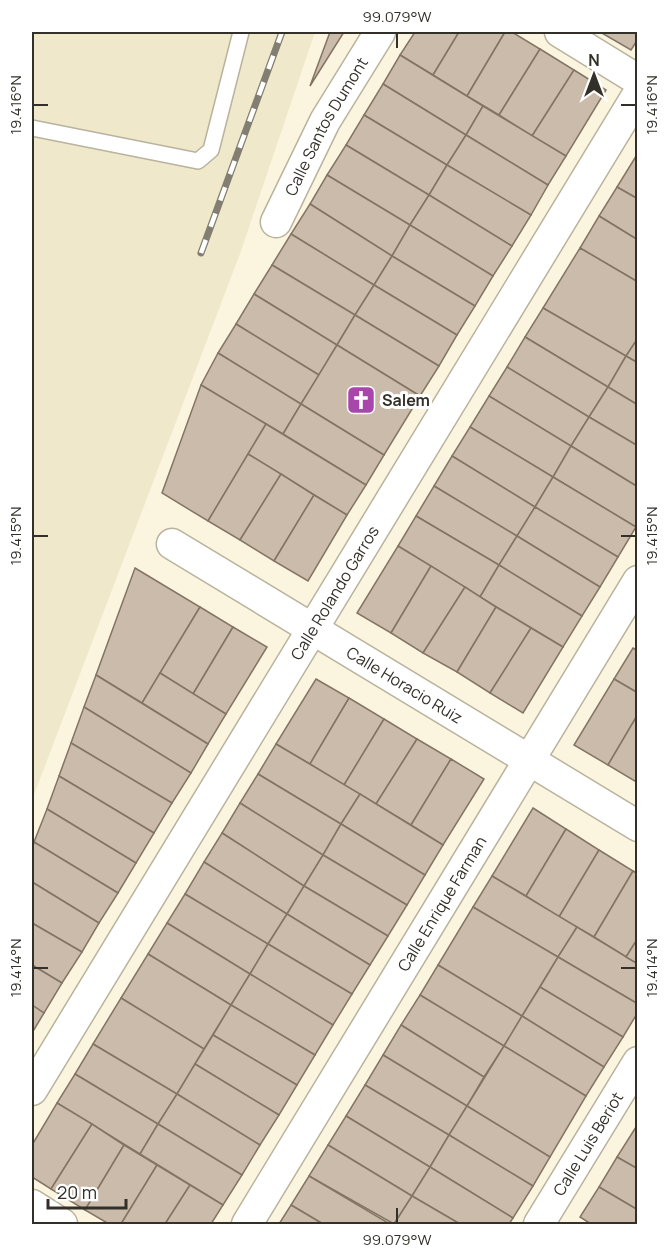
<svg xmlns="http://www.w3.org/2000/svg" width="669" height="1256" viewBox="0 0 669 1256" font-family="Manrope,sans-serif">
	<rect width="100%" height="100%" fill="#fbf5df"/>
	<path fill="#f0e8cb" d="M32,32H315L241,251L32,800Z"/>
	<g fill="#cbbbaa" stroke="#837464" stroke-width="1.5">
		<path d="M330,32H344L310,86Z"/>
		<path d="M415,32H459L433,75L400,55Z"/>
		<path d="M459,32H505L467,96L433,75Z"/>
		<path d="M505,32H512L540,49L499,115L467,96Z"/>
		<path d="M600,32H638V39L631,50Z"/>
		<path d="M540,49L574,70L532,136L499,115Z"/>
		<path d="M400,55L483,106L466,135L383,84Z"/>
		<path d="M574,70L606,90L566,156L532,136Z"/>
		<path d="M383,84L466,135L447,165L364,115Z"/>
		<path d="M483,106L566,156L548,185L466,135Z"/>
		<path d="M364,115L447,165L429,195L346,145Z"/>
		<path d="M466,135L548,185L531,215L447,165Z"/>
		<path d="M346,145L429,195L410,225L327,175Z"/>
		<path d="M638,153V199L617,187Z"/>
		<path d="M447,165L531,215L512,246L429,195Z"/>
		<path d="M327,175L410,225L392,256L310,204Z"/>
		<path d="M617,187L638,199V240L599,216Z"/>
		<path d="M429,195L512,246L493,276L410,225Z"/>
		<path d="M310,204L392,256L374,285L291,234Z"/>
		<path d="M599,216L638,240V282L580,248Z"/>
		<path d="M410,225L493,276L475,306L392,256Z"/>
		<path d="M291,234L374,285L355,315L272,265Z"/>
		<path d="M580,248L638,282V338L626,356L543,308Z"/>
		<path d="M392,256L475,306L457,335L374,285Z"/>
		<path d="M272,265L355,315L337,345L254,294Z"/>
		<path d="M374,285L457,335L439,366L355,315Z"/>
		<path d="M254,294L337,345L319,375L236,324Z"/>
		<path d="M543,308L626,356L608,387L525,337Z"/>
		<path d="M355,315L439,366L420,396L337,345Z"/>
		<path d="M236,324L319,375L301,404L218,353Z"/>
		<path d="M525,337L608,387L589,417L507,367Z"/>
		<path d="M638,338V363L626,356Z"/>
		<path d="M337,345L420,396L384,455L301,404Z"/>
		<path d="M218,353L301,404L283,434L201,385Z"/>
		<path d="M626,356L638,363V405L608,387Z"/>
		<path d="M507,367L589,417L571,446L489,396Z"/>
		<path d="M201,385L266,424L208,521L162,493Z"/>
		<path d="M608,387L638,405V446L589,417Z"/>
		<path d="M489,396L571,446L553,477L470,427Z"/>
		<path d="M301,404L384,455L366,485L283,434Z"/>
		<path d="M589,417L638,446V487L571,446Z"/>
		<path d="M266,424L366,485L347,515L248,454Z"/>
		<path d="M470,427L553,477L535,507L452,456Z"/>
		<path d="M571,446L638,487L636,527L553,477Z"/>
		<path d="M248,454L281,474L240,540L208,521Z"/>
		<path d="M452,456L535,507L517,536L434,486Z"/>
		<path d="M281,474L314,495L274,561L240,540Z"/>
		<path d="M553,477L636,527L618,557L535,507Z"/>
		<path d="M434,486L517,536L499,565L416,516Z"/>
		<path d="M314,495L347,515L308,581L274,561Z"/>
		<path d="M535,507L618,557L600,587L517,536Z"/>
		<path d="M416,516L499,565L480,597L398,546Z"/>
		<path d="M517,536L600,587L582,616L499,565Z"/>
		<path d="M398,546L431,566L391,633L357,613Z"/>
		<path d="M499,565L582,616L563,647L480,597Z"/>
		<path d="M431,566L465,587L423,653L391,633Z"/>
		<path d="M135,568L200,607L142,703L96,675Z"/>
		<path d="M465,587L496,607L457,672L423,653Z"/>
		<path d="M200,607L233,627L193,694L160,673Z"/>
		<path d="M496,607L531,628L490,693L457,672Z"/>
		<path d="M233,627L267,647L226,714L193,694Z"/>
		<path d="M531,628L563,647L523,713L490,693Z"/>
		<path d="M633,648L638,651V693L614,679Z"/>
		<path d="M160,673L226,714L208,744L142,703Z"/>
		<path d="M96,675L208,744L191,773L84,707Z"/>
		<path d="M316,679L349,698L310,764L276,744Z"/>
		<path d="M614,679L638,693V714L608,765L574,745Z"/>
		<path d="M349,698L384,719L344,785L310,764Z"/>
		<path d="M84,707L191,773L172,803L71,743Z"/>
		<path d="M638,714V783L608,765Z"/>
		<path d="M384,719L417,739L376,804L344,785Z"/>
		<path d="M417,739L451,759L411,825L376,804Z"/>
		<path d="M71,743L172,803L154,833L59,776Z"/>
		<path d="M276,744L360,794L341,824L258,774Z"/>
		<path d="M451,759L484,779L443,845L411,825Z"/>
		<path d="M258,774L341,824L323,855L240,803Z"/>
		<path d="M59,776L154,833L136,863L47,809Z"/>
		<path d="M360,794L443,845L425,875L341,824Z"/>
		<path d="M240,803L323,855L304,886L222,833Z"/>
		<path d="M533,808L566,829L526,896L492,876Z"/>
		<path d="M47,809L136,863L118,893L34,842Z"/>
		<path d="M341,824L425,875L407,905L323,855Z"/>
		<path d="M566,829L599,850L559,917L526,896Z"/>
		<path d="M222,833L304,886L287,914L204,862Z"/>
		<path d="M34,842L118,893L99,923L32,882V850Z"/>
		<path d="M599,850L633,871L594,937L559,917Z"/>
		<path d="M323,855L407,905L388,936L304,886Z"/>
		<path d="M204,862L287,914L268,944L185,894Z"/>
		<path d="M633,871L638,874V938L626,957L594,937Z"/>
		<path d="M492,876L577,927L558,957L473,907Z"/>
		<path d="M32,882L99,923L82,952L32,923Z"/>
		<path d="M304,886L388,936L370,965L287,914Z"/>
		<path d="M185,894L268,944L250,974L167,923Z"/>
		<path d="M473,907L558,957L522,1016L438,965Z"/>
		<path d="M287,914L370,965L352,994L268,944Z"/>
		<path d="M32,923L82,952L62,983L32,965Z"/>
		<path d="M167,923L250,974L231,1005L148,954Z"/>
		<path d="M577,927L638,964V1004L558,957Z"/>
		<path d="M638,938V964L626,957Z"/>
		<path d="M268,944L352,994L333,1025L250,974Z"/>
		<path d="M148,954L231,1005L204,1049L121,998Z"/>
		<path d="M558,957L638,1004V1012L623,1037L540,987Z"/>
		<path d="M32,965L62,983L44,1013L32,1005Z"/>
		<path d="M438,965L522,1016L504,1046L420,995Z"/>
		<path d="M250,974L333,1025L315,1055L231,1005Z"/>
		<path d="M540,987L623,1037L604,1067L522,1016Z"/>
		<path d="M420,995L504,1046L484,1077L401,1025Z"/>
		<path d="M121,998L204,1049L177,1094L93,1044Z"/>
		<path d="M32,1005L44,1013L32,1033Z"/>
		<path d="M231,1005L315,1055L297,1085L213,1035Z"/>
		<path d="M522,1016L604,1067L586,1096L504,1046Z"/>
		<path d="M401,1025L484,1077L467,1106L383,1055Z"/>
		<path d="M213,1035L297,1085L279,1115L195,1064Z"/>
		<path d="M93,1044L177,1094L158,1124L75,1074Z"/>
		<path d="M504,1046L586,1096L550,1157L467,1106Z"/>
		<path d="M383,1055L467,1106L449,1135L365,1085Z"/>
		<path d="M195,1064L279,1115L260,1145L177,1094Z"/>
		<path d="M75,1074L158,1124L140,1154L57,1103Z"/>
		<path d="M365,1085L449,1135L430,1167L346,1116Z"/>
		<path d="M177,1094L260,1145L242,1175L158,1124Z"/>
		<path d="M57,1103L92,1124L51,1189L32,1177V1145Z"/>
		<path d="M467,1106L550,1157L533,1186L449,1135Z"/>
		<path d="M346,1116L430,1167L412,1196L328,1145Z"/>
		<path d="M92,1124L124,1145L85,1210L51,1189Z"/>
		<path d="M158,1124L242,1175L223,1205L140,1154Z"/>
		<path d="M636,1127L638,1128V1169L617,1157Z"/>
		<path d="M449,1135L533,1186L513,1218L430,1167Z"/>
		<path d="M124,1145L157,1165L121,1224H109L85,1210Z"/>
		<path d="M328,1145L412,1196L394,1224L309,1176Z"/>
		<path d="M617,1157L638,1169V1210L599,1187Z"/>
		<path d="M157,1165L190,1185L165,1224H121Z"/>
		<path d="M430,1167L513,1218L509,1224H460L412,1196Z"/>
		<path d="M309,1176L390,1224H323L291,1205Z"/>
		<path d="M190,1185L223,1205L211,1224H165Z"/>
		<path d="M599,1187L638,1210V1224H591L580,1217Z"/>
		<path d="M412,1196L460,1224H394Z"/>
		<path d="M291,1205L323,1224H279Z"/>
	</g>
	<g fill="none" stroke-linecap="round" stroke-linejoin="round">
		<g stroke="#b9b39e" stroke-width="18">
			<path id="lane" d="M32,128L198,161L211,150L241,32"/>
		</g>
		<g stroke="#b9b39e" stroke-width="33">
			<g id="street">
				<path d="M560,32L638,80"/>
				<path id="s1" d="M276,222L325,121L380,32"/>
				<path id="s2" d="M172,544L638,826"/>
				<path id="s3" d="M32,1090L638,94"/>
				<path d="M32,1205L62,1224"/>
				<path id="s4" d="M247,1224L638,581"/>
				<path id="s5" d="M539,1224L638,1062"/>
			</g>
		</g>
		<use href="#lane" stroke="#fff" stroke-width="15"/>
		<use href="#street" stroke="#fff" stroke-width="30"/>
		<g stroke="#827e71" stroke-width="7">
			<path id="rail" d="M201,253L282,32"/>
		</g>
		<use href="#rail" stroke="#fff" stroke-width="4.5" stroke-dasharray="14" stroke-linecap="butt"/>
	</g>
	<path fill="none" stroke="#323028" stroke-width="2" d="M397,33V48M33,105H48M621,105H636M33,536H48M621,536H636M33,968H48M621,968H636M397,1208V1223"/>
	<defs>
		<g id="church-square" transform="scale(1.5)"><rect x="-9" y="-9" width="18" height="18" rx="4" fill="#a946ac" stroke="#fff"/><path d="M-1.2-6h2.4v3.5h3.3v2.4h-3.3V6h-2.4V-.1h-3.3v-2.4h3.3Z" fill="#fff"/></g>
	</defs>
	<g fill-rule="evenodd">
		<use href="#church-square" x="361" y="400"/>
	</g>
	<g text-anchor="middle" dominant-baseline="central" stroke-width="6" stroke-linejoin="round" paint-order="stroke">
		<g font-size="16" fill="#323028" stroke="#fff">
			<text stroke="none"><textPath href="#s1" startOffset="108">Calle Santos Dumont</textPath></text>
			<text stroke="none"><textPath href="#s3" startOffset="582">Calle Rolando Garros</textPath></text>
			<text stroke="none"><textPath href="#s2" startOffset="272">Calle Horacio Ruiz</textPath></text>
			<text stroke="none"><textPath href="#s4" startOffset="375">Calle Enrique Farman</textPath></text>
			<text stroke="none"><textPath href="#s5" startOffset="94">Calle Luis Beriot</textPath></text>
		</g>
		<g font-size="16" font-weight="bold" fill="#323028" stroke="#fff" text-anchor="start">
			<text x="382" y="400">Salem</text>
		</g>
	</g>
	<rect width="669" height="1256" fill="none" stroke="#ffffff" stroke-width="66"/>
	<g transform="translate(594 75)" stroke="#ffffff" stroke-width="4.5" paint-order="stroke">
	<path d="M0-4.5L10 22L0 15L-10 22Z" fill="#323028"/>
	<text y="-9" font-size="16" font-weight="bold" text-anchor="middle" fill="#323028">N</text>
	</g>
	<path d="M48 1199v9h78v-9" fill="none" stroke="#323028" stroke-width="3"/>
	<text x="57" y="1199" font-size="18" fill="#323028" stroke="#ffffff" stroke-width="4.5" paint-order="stroke">20 m</text>
	<rect x="33" y="33" width="603" height="1190" fill="none" stroke="#323028" stroke-width="2"/>
	<g font-size="15" text-anchor="middle" fill="#323028">
		<text x="397" y="22">99.079°W</text>
		<text transform="translate(16 105) rotate(-90)" y="5">19.416°N</text>
		<text transform="translate(652 105) rotate(-90)" y="5">19.416°N</text>
		<text transform="translate(16 536) rotate(-90)" y="5">19.415°N</text>
		<text transform="translate(652 536) rotate(-90)" y="5">19.415°N</text>
		<text transform="translate(16 968) rotate(-90)" y="5">19.414°N</text>
		<text transform="translate(652 968) rotate(-90)" y="5">19.414°N</text>
		<text x="397" y="1245">99.079°W</text>
	</g>
</svg>
